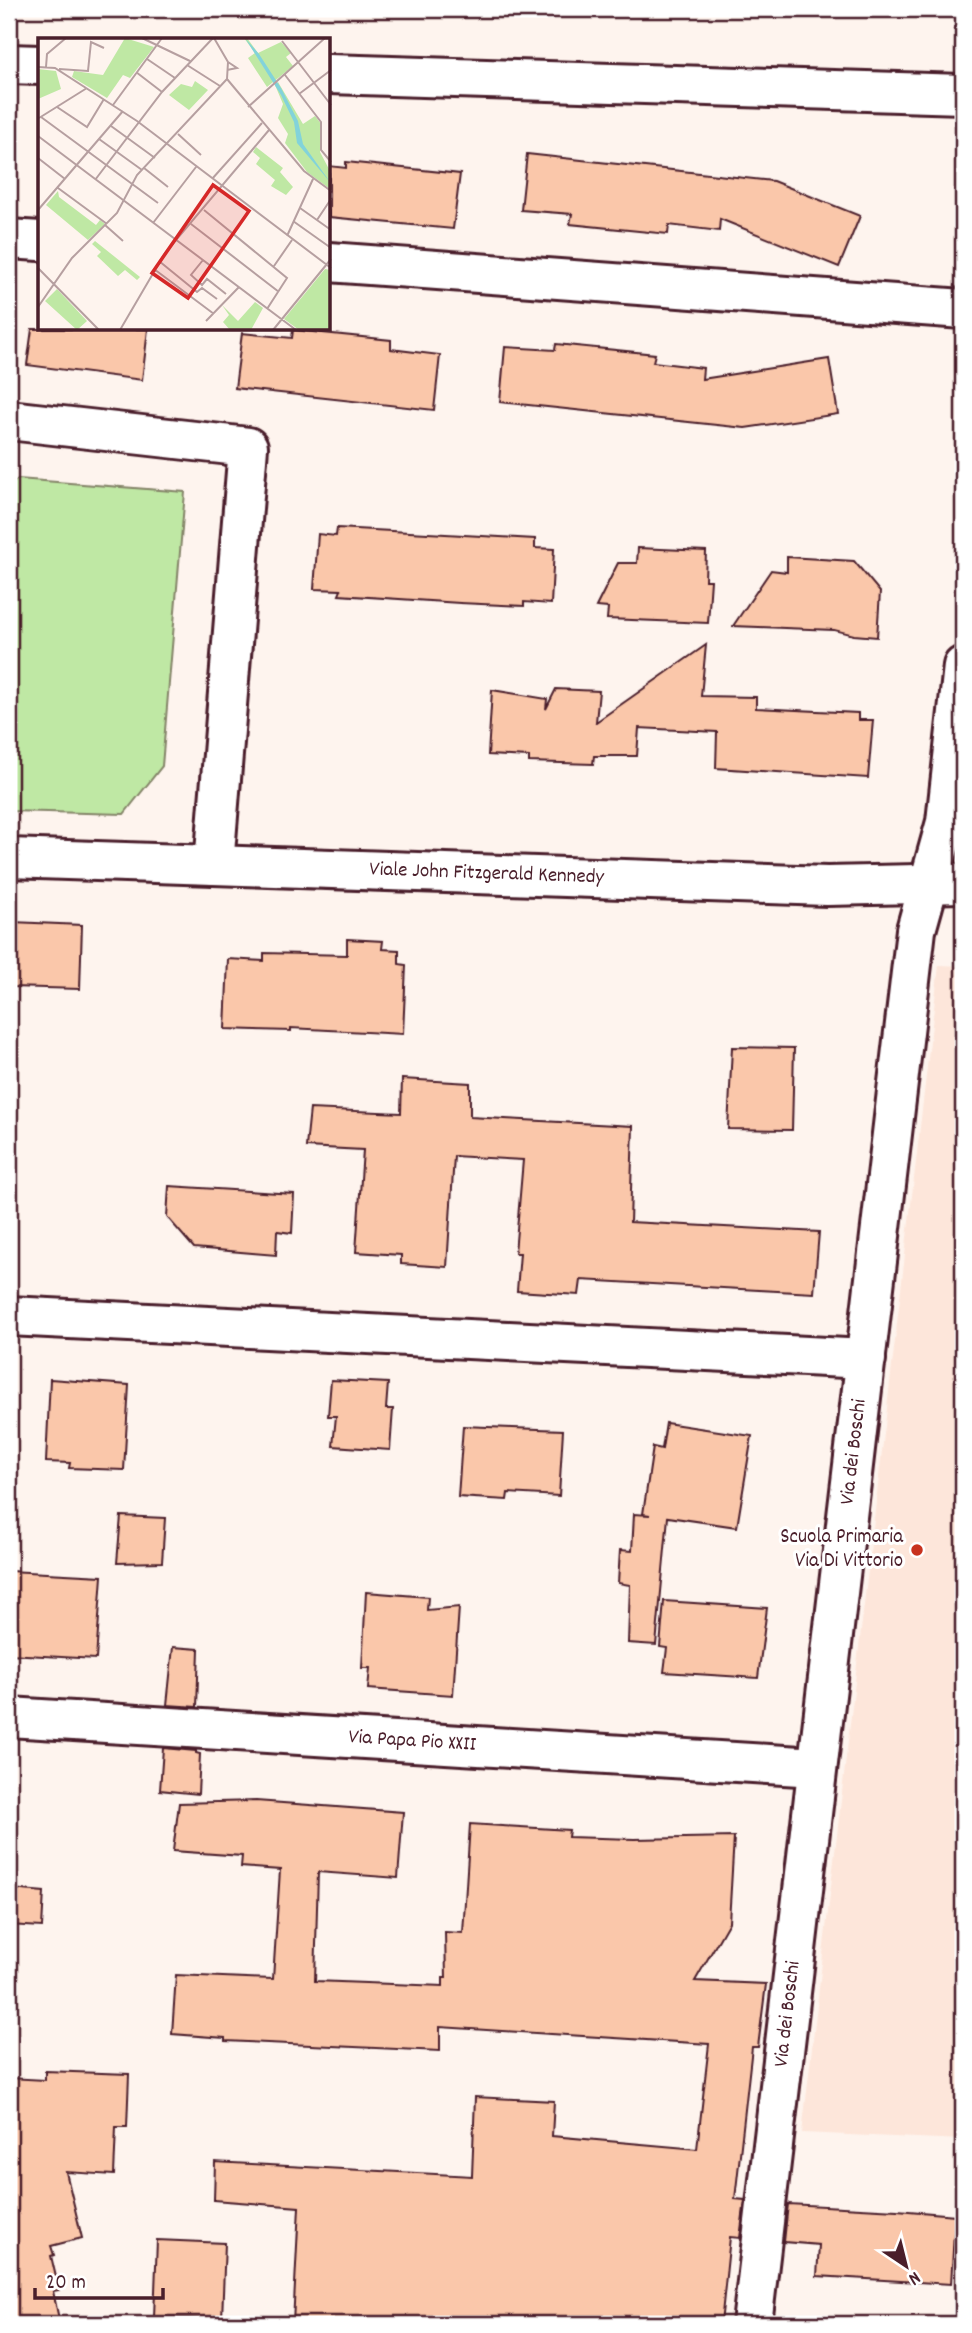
<svg xmlns="http://www.w3.org/2000/svg" width="972" height="2333" viewBox="0 0 972 2333" font-family="Dekko,sans-serif">
	<rect width="100%" height="100%" fill="#fef4ee"/>
	<filter id="ink" filterUnits="userSpaceOnUse"><feTurbulence type="fractalNoise" baseFrequency=".0143" numOctaves="2"/><feDisplacementMap in="SourceGraphic" scale="14" xChannelSelector="R" yChannelSelector="G"/><feConvolveMatrix kernelMatrix="1 2 1 2 8 2 1 2 1" color-interpolation-filters="sRGB"/></filter>
	<g filter="url(#ink)">
		<path fill="#fde6da" d="M939,965L963,966V2140L802,2133Z"/>
		<path fill="#bfe8a4" stroke="#848468" stroke-width="2" d="M18,479L185,492L162,766L124,814L9,811V486Z"/>
		<g fill="#fac7aa" stroke="#4a1f2b" stroke-width="2">
			<path d="M527,154L773,181L860,216L839,267L720,219L719,231L669,225L668,234L570,224L572,214L521,210Z"/>
			<path d="M346,162L460,174L453,229L329,217V166L346,168Z"/>
			<path d="M32,329H148L142,380L27,365Z"/>
			<path d="M293,330L391,340V349L440,355L434,410L235,388L242,333L292,338Z"/>
			<path d="M556,344L655,354L653,362L703,368L702,379L829,359L838,414L745,428L500,402L505,347L555,350Z"/>
			<path d="M337,528L535,539V548L554,549L551,604L524,602V606L460,603L339,595L341,590L314,589L318,534L336,536Z"/>
			<path d="M638,548L706,551L705,580H711L708,623L607,619L608,608L596,607L618,563H637Z"/>
			<path d="M787,557L854,561L880,592L877,637L854,635L834,630L733,626L771,570L787,572Z"/>
			<path d="M706,645L701,696L756,697V708L858,713V720H873L868,778L716,768L717,732L639,728L637,756H594L593,764L529,762V757L488,755L492,690L547,699L546,709L556,689L599,691L596,722Z"/>
			<path d="M12,922L82,925L80,989L11,987Z"/>
			<path d="M347,939L383,941L382,949L399,950V964L406,965L403,1034L291,1028V1031L225,1029L228,959L264,961V953L347,955Z"/>
			<path d="M732,1047L794,1048L792,1130L728,1129Z"/>
			<path d="M402,1079L470,1083V1117L633,1126L630,1222L819,1232L814,1293L581,1280L579,1295L517,1291L520,1253H515L523,1160L454,1156L447,1267L401,1264V1255L356,1252L363,1150L306,1147L310,1109L401,1113Z"/>
			<path d="M169,1186L294,1194L292,1233L277,1231L276,1255L194,1248L167,1217Z"/>
			<path d="M50,1379L129,1385L124,1470L69,1468L70,1463L46,1462Z"/>
			<path d="M331,1380L388,1383L386,1409H393L390,1450L333,1446L336,1416H328Z"/>
			<path d="M666,1423L752,1436L737,1527L668,1517L656,1645L628,1643L630,1585L618,1583L620,1550L632,1551L634,1514L650,1515L643,1514L653,1447L662,1449Z"/>
			<path d="M463,1426L563,1430L559,1496L508,1493L507,1500L458,1497Z"/>
			<path d="M121,1516L165,1518L162,1562L117,1563Z"/>
			<path d="M9,1571L102,1576L96,1659L9,1654Z"/>
			<path d="M366,1592L428,1597L427,1610L459,1607L453,1695L368,1689L370,1668H362Z"/>
			<path d="M664,1601L767,1608L758,1678L664,1672L667,1648L660,1647Z"/>
			<path d="M173,1647L199,1649L197,1707L167,1705Z"/>
			<path d="M163,1748L196,1751V1753L200,1754L198,1794L160,1790Z"/>
			<path d="M256,1801L403,1812L398,1878L318,1872L315,1981L443,1986V1978H446L445,1932L463,1933L470,1824L569,1830L568,1837L634,1839L734,1837L729,1922L695,1981L766,1984L758,2047H752L735,2199L745,2200L740,2238L730,2237L721,2324L293,2323L299,2207L214,2200L215,2162L472,2176L475,2097L554,2101L552,2136L697,2149L709,2044L440,2027V2051L225,2041V2038L172,2034L176,1975L273,1979L280,1870L241,1867L242,1856L173,1851L179,1803Z"/>
			<path d="M11,1889L44,1892L42,1927L9,1925Z"/>
			<path d="M45,2071L129,2074L127,2127H116L114,2175L66,2172L82,2238L51,2246L54,2255L51,2256L59,2290L53,2291L60,2324H9V2200L12,2122H9V2078L45,2080Z"/>
			<path d="M788,2204L897,2210L955,2215L951,2284L817,2276L819,2245L784,2242Z"/>
			<path d="M157,2240L225,2243L222,2319L154,2317Z"/>
		</g>
		<g fill="none" stroke-linecap="round" stroke-linejoin="round">
			<g stroke="#4a1f2b" stroke-width="44">
				<g id="minor">
					<path d="M9,64L40,65"/>
					<path d="M329,74L963,94"/>
					<path d="M9,239L40,241"/>
					<path d="M329,262L963,309"/>
					<path d="M9,420L248,447L214,865"/>
					<path id="s1" d="M9,858L827,886L963,883"/>
					<path d="M9,1316L866,1359"/>
					<path id="s2" d="M9,1717L817,1767"/>
					<path id="s3" d="M752,2324L916,930L946,822L963,666"/>
				</g>
			</g>
			<use href="#minor" stroke="#fff" stroke-width="38"/>
		</g>
	</g>
	<circle fill="#c8321e" stroke="#fff" stroke-width="2.5" cx="917" cy="1550" r="7"/>
	<g text-anchor="middle" dominant-baseline="central" stroke-width="6" stroke-linejoin="round" paint-order="stroke">
		<g font-size="21" fill="#4a1f2b" stroke="#fff">
			<text stroke="none"><textPath href="#s1" startOffset="478">Viale John Fitzgerald Kennedy</textPath></text>
			<text stroke="none"><textPath href="#s3" startOffset="878">Via dei Boschi</textPath></text>
			<text stroke="none"><textPath href="#s2" startOffset="404">Via Papa Pio XXII</textPath></text>
			<text stroke="none"><textPath href="#s3" startOffset="312">Via dei Boschi</textPath></text>
		</g>
		<g font-size="21" fill="#4a1f2b" stroke="#fff" text-anchor="end">
			<text x="903" y="1538">Scuola Primaria<tspan x="903" dy="24">Via Di Vittorio</tspan></text>
		</g>
	</g>
	<g transform="translate(38 38)">
		<rect width="292" height="292" fill="#fef4ee"/>
		<path d="M87,0L116,9L92,40L85,37L69,60L34,39L36,33L65,37ZM206,0H209L220,15L243,4L253,15L248,19L255,28L229,49L210,20L217,15ZM0,31L18,33L23,51L0,61ZM157,43L170,52L151,72L131,57L143,46L154,49ZM240,44L265,86L277,78L284,87L282,114L292,133V151L269,134L247,105L250,96L240,80L245,66L237,47ZM218,109L245,130L242,134L255,149L248,157L233,148L237,142L218,126L222,120L215,114ZM20,153L21,159L58,187L62,182L67,186L50,202L8,167ZM57,203L102,239L99,242L87,232L80,238L59,218L63,214L54,206ZM287,231L292,232V292H261L246,281ZM19,251L49,283L39,292L7,263ZM217,264L225,270L213,292H192L185,284L191,277L184,267L200,283Z" fill="#bfe8a4"/>
		<path d="M207,0L221,16L243,50L260,83L265,106L292,144L259,105L256,84L243,57Z" fill="#82d3da"/>
		<path fill="none" stroke="#b69fa0" stroke-width="2" d="M104,0L152,23M176,0L190,24L189,41M244,3L293,67M109,21L137,40M149,27L182,48M0,29L17,30L99,83L293,230M8,29L9,16L28,0M21,31L50,33L53,4L66,10M189,32L199,30L190,24M98,34L124,54M247,37L283,84V112L293,124M189,41L266,133L293,153M261,56L293,32M75,67L124,0M19,69L49,89L66,61M210,69L287,0M3,79L120,165M1,80L49,50M73,88L117,120M140,96L163,117M0,98L258,292M61,101L104,132M0,120L27,141M106,130L130,149M174,141L224,85M57,142L124,54L175,0M20,150L69,186M262,170L293,192M0,172L85,73M166,172L249,240L229,271M279,182L293,161M255,183L293,210M115,185L158,129M153,186L241,254M67,187L85,203M249,198L275,141M165,222L153,237L164,247L169,241L188,256M121,223L159,254L164,250L179,261M236,228L254,202M0,230L61,292M116,231L176,276M0,269L34,220L79,175L99,137L189,41M168,283L201,249M82,292L127,215L231,92M235,292L293,221"/>
		<path fill="#d62828" fill-opacity="0.15" stroke="#d62828" stroke-width="3.5" d="M175,147L211,173L150,260L114,235Z"/>
		<rect width="292" height="292" fill="none" stroke="#4a1f2b" stroke-width="3.5"/>
	</g>
	<rect width="972" height="2333" fill="none" stroke="#fff" stroke-width="35"/>
	<rect x="18" y="18" width="937" height="2298" fill="none" stroke="#4a1f2b" stroke-width="2.5" filter="url(#ink)"/>
	<g transform="translate(906 2266) rotate(145)" stroke="#ffffff" stroke-width="5" paint-order="stroke">
	<path d="M0-5L12 26L0 18L-12 26Z" fill="#4a1f2b"/>
	<text y="-10" font-size="19" font-weight="bold" text-anchor="middle" fill="#4a1f2b">N</text>
	</g>
	<path d="M35 2288v10h128v-10" fill="none" stroke="#4a1f2b" stroke-width="3.5"/>
	<text x="46" y="2288" font-size="21" fill="#4a1f2b" stroke="#ffffff" stroke-width="5" paint-order="stroke">20 m</text>
</svg>
